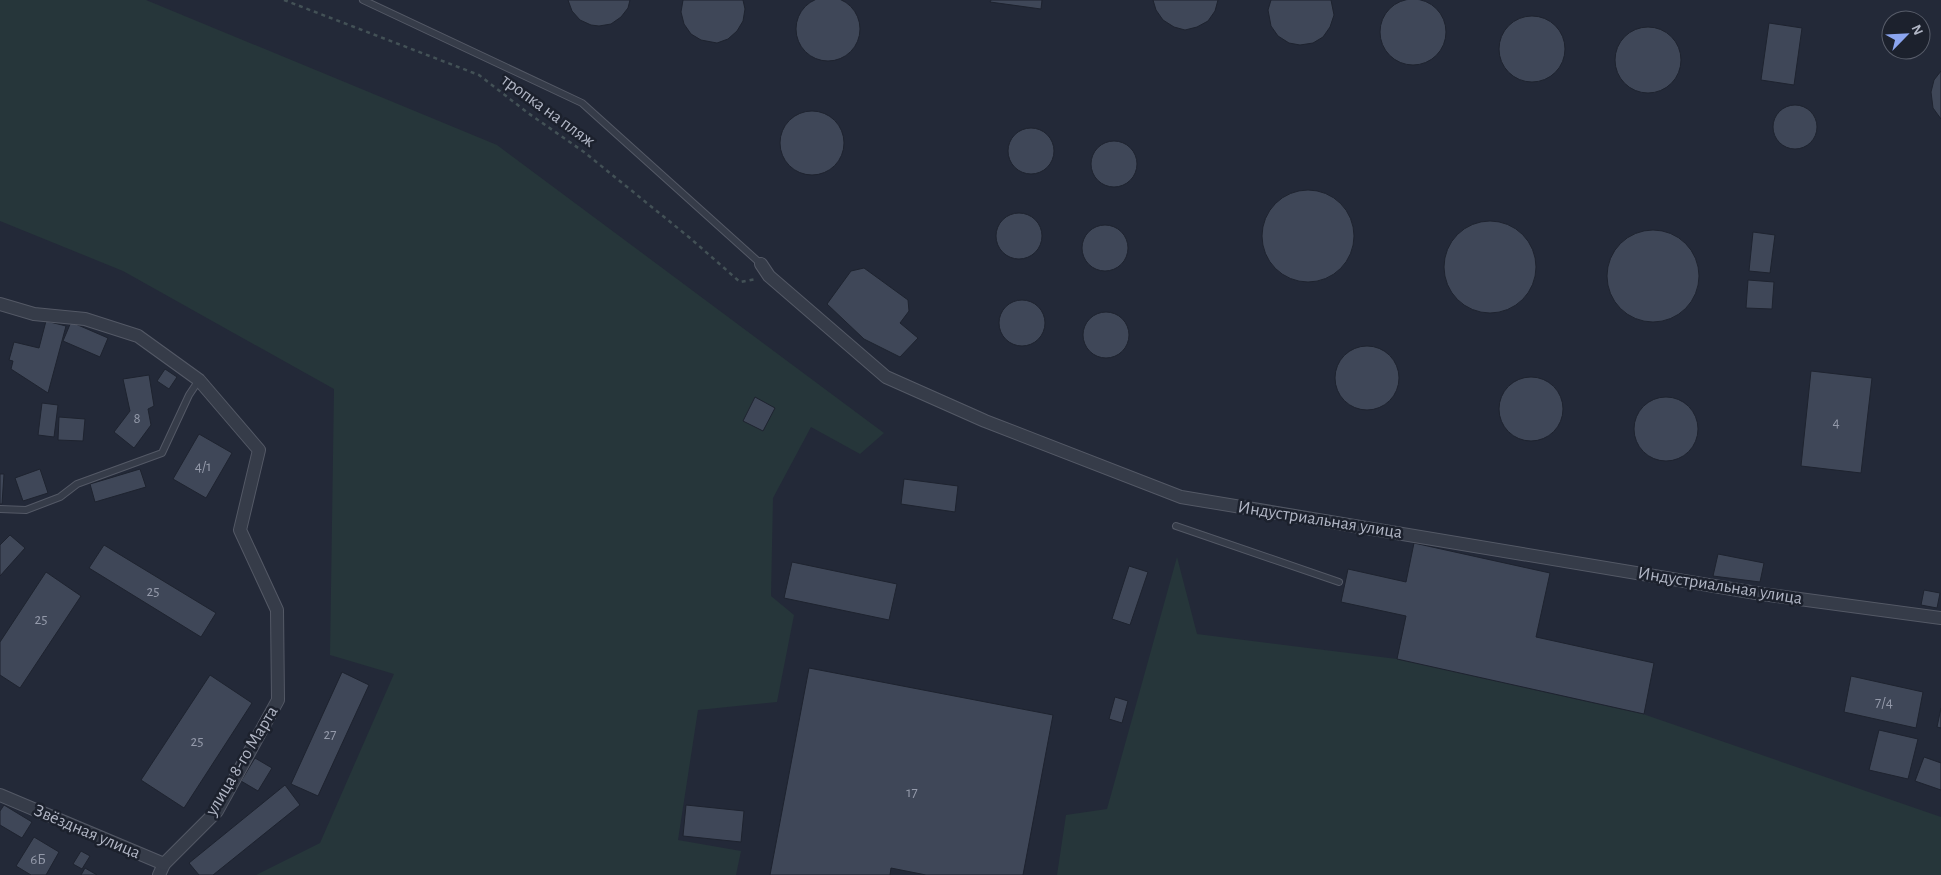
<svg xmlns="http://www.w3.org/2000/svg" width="1941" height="875" viewBox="0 0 1941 875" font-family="'Alegreya Sans',sans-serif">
	<rect width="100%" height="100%" fill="#232938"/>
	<g fill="#26363a">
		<path d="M0,0H146L497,145L884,433L860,454L811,427L773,498L771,596L794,615L777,702L698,710L678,840L741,851L736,875H256L320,843L394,674L330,655L334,389L123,271L0,221Z"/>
		<path d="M1177,557L1197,634L1397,659L1643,714L1941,817V875H1057L1066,815L1107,809Z"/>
	</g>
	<g fill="#3f4758" stroke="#1e232f">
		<circle cx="828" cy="29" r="32"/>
		<circle cx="1413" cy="32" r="33"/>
		<path d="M568,0H630L628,8L621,17L611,24L599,26L591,25L580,20L572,11Z"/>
		<path d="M683,0H743L745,9L743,21L737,31L728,39L717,43L701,40L691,34L684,24L681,12Z"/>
		<path d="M991,0H1042L1041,9L990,2Z"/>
		<path d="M1153,0H1218L1215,11L1208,21L1197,27L1185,30L1174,27L1163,20L1156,10Z"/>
		<path d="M1271,0H1331L1334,15L1330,27L1323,37L1313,43L1300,45L1289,43L1278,36L1271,26L1268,10Z"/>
		<circle cx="1532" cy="49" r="33"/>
		<path d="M1769,23L1802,28L1794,85L1761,80Z"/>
		<circle cx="1648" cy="60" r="33"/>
		<path d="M1941,71V119L1933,108L1931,92L1934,80Z"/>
		<circle cx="1795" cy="127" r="22"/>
		<circle cx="812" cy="143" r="32"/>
		<circle cx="1031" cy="151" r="23"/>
		<circle cx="1114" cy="164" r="23"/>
		<circle cx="1308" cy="236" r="46"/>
		<circle cx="1019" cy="236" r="23"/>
		<circle cx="1490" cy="267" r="46"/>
		<circle cx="1105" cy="248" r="23"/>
		<circle cx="1653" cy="276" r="46"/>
		<path d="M1753,232L1775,235L1770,273L1749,271Z"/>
		<path d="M864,268L908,300L909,311L900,323L918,338L900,357L864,339L827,304L851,271Z"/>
		<path d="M1748,280L1774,282L1772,309L1746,308Z"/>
		<circle cx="1022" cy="323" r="23"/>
		<circle cx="1106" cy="335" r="23"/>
		<path d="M46,321L66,326L48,393L11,369L13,361L9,360L14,342L39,348Z"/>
		<path d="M71,322L108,338L100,357L63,341Z"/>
		<circle cx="1367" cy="378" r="32"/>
		<path d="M165,369L177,377L169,389L157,381Z"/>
		<path d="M1811,371L1872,378L1861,473L1801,466Z"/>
		<path d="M149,375L154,406L148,409L151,425L134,448L114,432L130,411L123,379Z"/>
		<circle cx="1531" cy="409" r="32"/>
		<path d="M755,397L775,408L763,431L743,421Z"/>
		<circle cx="1666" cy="429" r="32"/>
		<path d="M42,403L58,405L54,437L38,435Z"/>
		<path d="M59,417L85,419L83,441L58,440Z"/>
		<path d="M199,434L232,453L206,498L173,479Z"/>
		<path d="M40,469L48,493L23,501L15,478Z"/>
		<path d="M140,469L146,487L95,502L90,484Z"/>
		<path d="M0,474H4L2,504H0Z"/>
		<path d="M904,479L958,486L955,512L901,504Z"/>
		<path d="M10,535L25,548L0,576V545Z"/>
		<path d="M1414,543L1550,573L1536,637L1654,663L1644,714L1397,659L1406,616L1341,602L1348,569L1406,582Z"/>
		<path d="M104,545L216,613L201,637L89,568Z"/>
		<path d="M1718,554L1764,563L1760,582L1713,576Z"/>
		<path d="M792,562L897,584L889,620L784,598Z"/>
		<path d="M1129,566L1148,572L1130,625L1112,619Z"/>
		<path d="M46,572L81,596L20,688L0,675V642Z"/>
		<path d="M1924,590L1940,593L1937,608L1921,605Z"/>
		<path d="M809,668L1053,715L1023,875H926L891,868L890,875H770Z"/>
		<path d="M342,672L369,685L318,796L291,784Z"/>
		<path d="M210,675L252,703L184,808L141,780Z"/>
		<path d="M1851,676L1923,692L1916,728L1844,712Z"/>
		<path d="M1115,697L1128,701L1122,723L1109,719Z"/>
		<path d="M1941,708V728L1937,727Z"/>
		<path d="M1879,730L1918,739L1908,779L1869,770Z"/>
		<path d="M1924,757L1941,763V790L1915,781Z"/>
		<path d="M255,758L272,768L258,791L241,781Z"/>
		<path d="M285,785L300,805L213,875H199L189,863Z"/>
		<path d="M4,805L32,822L22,838L0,825V811Z"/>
		<path d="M686,805L744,811L741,842L683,836Z"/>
		<path d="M34,837L59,852L46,875H31L16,866Z"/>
		<path d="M81,851L90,856L82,869L73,864Z"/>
		<path d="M85,868L97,875H81Z"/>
	</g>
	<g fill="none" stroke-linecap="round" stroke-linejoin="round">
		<g stroke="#545966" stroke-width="8">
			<g id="service">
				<path d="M363,0L582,103L761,264"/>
				<path d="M0,509L26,510L60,497L77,484L162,453L189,395L199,380"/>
				<path d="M1176,526L1339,582"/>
			</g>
		</g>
		<g stroke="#545966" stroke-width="14">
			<g id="minor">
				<path d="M761,264L769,276L886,377L985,421L1181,497L1762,594L1941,618"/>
				<path d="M0,304L34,314L85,319L138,336L199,380L259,450L240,530L277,610L278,700L217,811L164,864L159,875"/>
				<path d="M0,795L164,864"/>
			</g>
		</g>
		<path stroke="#435156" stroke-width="2.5" stroke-dasharray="4 4" stroke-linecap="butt" d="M284,0L479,75L528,113L584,152L690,238L740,282L756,279"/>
		<use href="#service" stroke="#363c49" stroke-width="6"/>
		<use href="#minor" stroke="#363c49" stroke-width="12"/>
	</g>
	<g text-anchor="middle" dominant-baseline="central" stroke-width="5" stroke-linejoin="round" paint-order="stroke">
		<g font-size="15" fill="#949aaa">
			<text x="137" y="418">8</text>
			<text x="1836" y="422">4</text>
			<text x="203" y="466">4/1</text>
			<text x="153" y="591">25</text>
			<text x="41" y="619">25</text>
			<text x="1884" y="702">7/4</text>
			<text x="330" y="734">27</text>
			<text x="197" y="741">25</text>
			<text x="912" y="792">17</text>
			<text x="38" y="859">6Б</text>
		</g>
		<g font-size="18" fill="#b1b6c5" stroke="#1c212d">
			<text transform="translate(548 111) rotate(36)">тропка на пляж</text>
			<text transform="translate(1320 520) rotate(9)">Индустриальная улица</text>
			<text transform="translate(1720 586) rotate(9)">Индустриальная улица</text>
			<text transform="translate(242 761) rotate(-59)">улица 8-го Марта</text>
			<text transform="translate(87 832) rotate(23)">Звёздная улица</text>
		</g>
	</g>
	<g transform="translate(1906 35) rotate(66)"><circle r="24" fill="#1c212d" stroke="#585d6a"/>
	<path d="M0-4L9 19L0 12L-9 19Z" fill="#8ba5f0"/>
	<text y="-8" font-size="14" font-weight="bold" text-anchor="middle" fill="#b1b6c5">N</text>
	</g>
</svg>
